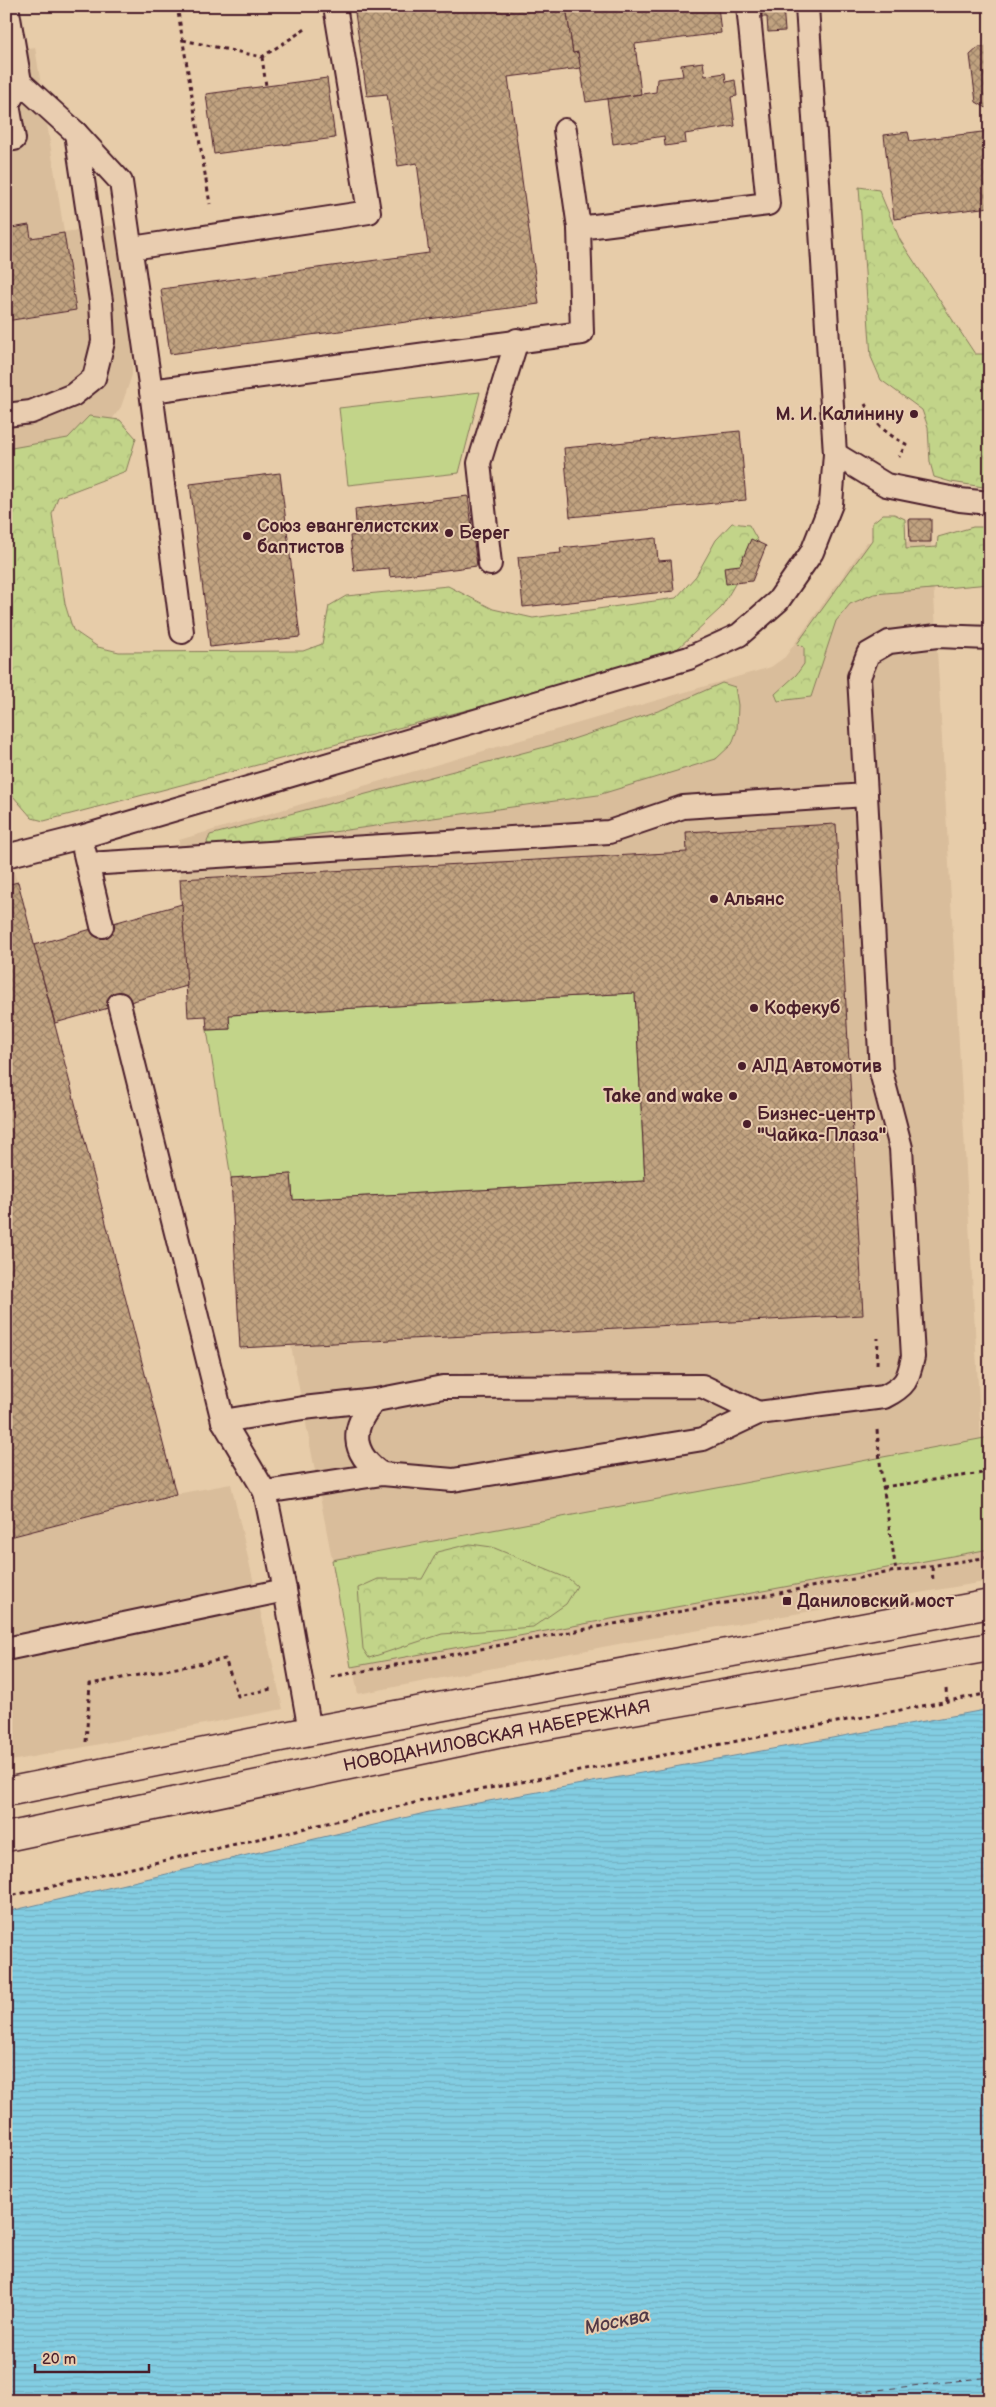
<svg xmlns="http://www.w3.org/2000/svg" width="996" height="2407" viewBox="0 0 996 2407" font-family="'Balsamiq Sans',sans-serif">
	<defs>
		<pattern id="forest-crowns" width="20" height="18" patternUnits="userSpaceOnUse" patternTransform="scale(1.25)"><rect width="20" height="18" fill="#c2d489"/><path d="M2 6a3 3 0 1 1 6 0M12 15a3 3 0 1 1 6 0" fill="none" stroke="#a8b676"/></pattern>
		<pattern id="water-rules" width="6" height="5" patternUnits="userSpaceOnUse" patternTransform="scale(1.25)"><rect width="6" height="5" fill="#82cde2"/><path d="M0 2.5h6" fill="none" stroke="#72b0c2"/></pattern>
		<pattern id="building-cross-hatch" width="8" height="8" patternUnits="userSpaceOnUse" patternTransform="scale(1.25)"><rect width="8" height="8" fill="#c1a380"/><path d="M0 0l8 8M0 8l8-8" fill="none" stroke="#9f8469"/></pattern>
	</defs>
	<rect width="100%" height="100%" fill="#e7cca9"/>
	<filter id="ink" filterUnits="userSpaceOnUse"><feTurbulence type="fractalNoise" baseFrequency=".02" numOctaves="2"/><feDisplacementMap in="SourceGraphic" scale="10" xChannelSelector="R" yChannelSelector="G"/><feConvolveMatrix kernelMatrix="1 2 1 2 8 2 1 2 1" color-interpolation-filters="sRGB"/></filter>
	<g filter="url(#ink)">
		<g fill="#d9bd9b">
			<path d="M35,47L64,232L116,225L133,335L132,375L121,407L102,433L6,464V52Z"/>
			<path d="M867,542H931L981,1438L990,1551V1581L629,1642L358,1694L291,1346L240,1348L231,1178L207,1016L180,879L179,840L771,667L785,657Z"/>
			<path d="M6,841L176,1494L231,1484L283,1709L6,1762Z"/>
		</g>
		<g fill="#c2d489" stroke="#867a5a">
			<path d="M480,392L459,473L348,485L339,408Z"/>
			<path d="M635,993L645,1181L293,1200L291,1174L231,1178L207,1030L230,1029L229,1015Z"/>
			<path d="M990,1437V1549L351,1667L332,1560Z"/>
		</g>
		<g fill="url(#forest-crowns)" stroke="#867a5a">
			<path d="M859,187L879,190L900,240L975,354H990V488L951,482L934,477L930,462L928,427L922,410L881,380L871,357Z"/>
			<path d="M89,416L120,420L136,438L126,471L58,497L52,514L65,604L73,630L98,647L119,652L303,651L322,644L329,606L346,596L448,586L493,609L533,618L676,598L696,576L716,540L732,523L749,525L759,543L721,608L677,649L642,664L44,821L32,818L6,788V449L68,438Z"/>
			<path d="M883,514H894L905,519L906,549L937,547L938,537L973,527H990V584L874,594L850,604L836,621L811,697L778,701L775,694L796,675L804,664V647L797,644L872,540V523Z"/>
			<path d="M722,683L735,687L738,705L737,730L732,744L716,759L598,795L211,849L207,842L210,835L564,742L661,710Z"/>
			<path d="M470,1544L492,1547L569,1579L577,1586L566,1604L533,1627L442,1634L369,1658L363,1649L358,1588L378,1579H422L437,1552Z"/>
		</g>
		<path fill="url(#water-rules)" stroke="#6c8799" d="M990,1709V2401H6V1912L429,1812Z"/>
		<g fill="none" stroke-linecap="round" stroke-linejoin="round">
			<path stroke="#523946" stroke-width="1" stroke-dasharray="6 5" stroke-linecap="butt" d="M781,2401L990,2377"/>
		</g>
		<g fill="url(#building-cross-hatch)" stroke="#4a1f2b">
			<path d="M354,6H566L573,53L578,52L581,68L508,77L539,304L170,354L161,289L429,253L417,163L398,166L387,94L367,96Z"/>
			<path d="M566,6H718L721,33L635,44L641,94L586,102L578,52L573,53Z"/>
			<path d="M762,6H783L785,31L768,32L767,17H762Z"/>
			<path d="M845,6H877V7L846,10Z"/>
			<path d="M990,46V110L976,102L970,55L979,47Z"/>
			<path d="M703,62L705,76L725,73L726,82L735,80L737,96L731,97L735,126L685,134L686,143L665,146L664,136L613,144L607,99L656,92L657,79L683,76L681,65Z"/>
			<path d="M327,78L335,138L214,154L206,94Z"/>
			<path d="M990,131V207L894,219L884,135L908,132L910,141Z"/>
			<path d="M29,225L31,238L64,233L76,310L6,321V229Z"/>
			<path d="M740,431L746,500L570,517L564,448Z"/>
			<path d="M280,473L300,637L210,647L190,484Z"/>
			<path d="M468,496L477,566L390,577L389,568L354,571L350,536L357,535L355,509Z"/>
			<path d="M909,519H931V542H910Z"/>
			<path d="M656,538L658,561L671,560L674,591L523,607L518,557L561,553L560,548Z"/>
			<path d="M751,539L766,546L752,581L726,584L724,567L740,565Z"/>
			<path d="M836,824L863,1315L240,1348L231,1178L291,1174L293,1200L645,1181L635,993L229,1015L230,1029L207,1030L206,1016L188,1017L180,879L687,852L686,832Z"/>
			<path d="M18,882L176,1494L6,1538V885Z"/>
			<path d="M182,904L187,986L55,1023L34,945Z"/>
		</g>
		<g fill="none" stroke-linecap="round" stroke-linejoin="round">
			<g stroke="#4a1f2b" stroke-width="26">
				<g id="service">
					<path d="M7,6L20,82L76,133L121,182L151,391L582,333L579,228L768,204L748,6"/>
					<path d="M565,130L579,228"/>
					<path d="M14,139L8,104L20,82"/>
					<path d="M132,248L369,212L335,6"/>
					<path d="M151,391L182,632"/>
					<path d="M6,415L31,412L73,395L94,378L103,342L101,301L76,133"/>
					<path d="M835,454L886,485L960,500L990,503"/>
					<path d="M490,564L479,463L517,340"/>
					<path d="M84,850L102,926"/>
					<path d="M6,856L81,837L689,658L739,635L778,601L812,552L831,504L835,454L807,6"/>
					<path d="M88,864L609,832L683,807L866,795L859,677L868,654L889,642L937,636L990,638"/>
					<path d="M119,1004L223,1421L265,1492L285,1590L310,1731"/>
					<path d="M376,1400C350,1426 350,1453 382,1474"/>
					<path d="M223,1421L303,1408L376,1400L443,1387L702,1386L758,1413"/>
					<path d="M265,1492L382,1474L453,1480L703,1439L758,1413L884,1397C906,1386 908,1380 913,1357L901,1148L881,1072L866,795"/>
					<path d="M6,1649L285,1590"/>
				</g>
			</g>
			<g stroke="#4a1f2b" stroke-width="31">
				<g id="secondary">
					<path d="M6,1792L310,1731L990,1604"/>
					<path d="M6,1837L497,1734L990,1647"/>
				</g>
			</g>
			<g stroke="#4a1f2b" stroke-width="3" stroke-dasharray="4 4" stroke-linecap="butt">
				<path d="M177,6L210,204"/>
				<path d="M183,40L262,57L307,28"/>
				<path d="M262,57L266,86"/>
				<path d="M865,404C875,424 886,434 906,444L899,457"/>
				<path d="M877,1364L878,1338"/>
				<path d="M877,1430L881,1472L896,1571"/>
				<path d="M883,1487L990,1472"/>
				<path d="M932,1567L933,1581"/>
				<path d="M331,1677L896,1571L990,1557"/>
				<path d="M946,1689L947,1700"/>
				<path d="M86,1742L90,1684L225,1659L238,1696L271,1689"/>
				<path d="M6,1897L427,1800L990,1693"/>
			</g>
			<use href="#service" stroke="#e9cdb0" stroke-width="22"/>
			<use href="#secondary" stroke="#e9cdb0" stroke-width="28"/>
		</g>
	</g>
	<g fill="#4a1f2b" stroke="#e9cdb0" stroke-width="2">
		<circle cx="914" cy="414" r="5"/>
		<circle cx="449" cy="533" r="5"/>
		<circle cx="247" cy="536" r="5"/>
		<circle cx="714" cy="899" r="5"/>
		<circle cx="754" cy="1008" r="5"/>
		<circle cx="742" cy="1066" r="5"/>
		<circle cx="733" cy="1096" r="5"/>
		<circle cx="747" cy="1124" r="5"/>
		<rect x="782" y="1596" width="10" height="10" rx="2.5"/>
	</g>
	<g text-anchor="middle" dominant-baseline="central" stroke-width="4" stroke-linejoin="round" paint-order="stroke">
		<g font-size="18" font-weight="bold" fill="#4a1f2b" stroke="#e9cdb0" text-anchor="start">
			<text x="904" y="414" text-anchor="end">М. И. Калинину</text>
			<text x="257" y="526">Союз евангелистских<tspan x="257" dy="21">баптистов</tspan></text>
			<text x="459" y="533">Берег</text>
			<text x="724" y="899">Альянс</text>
			<text x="764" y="1008">Кофекуб</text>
			<text x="752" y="1066">АЛД Автомотив</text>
			<text x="723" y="1096" text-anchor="end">Take and wake</text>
			<text x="757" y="1114">Бизнес-центр<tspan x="757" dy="21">"Чайка-Плаза"</tspan></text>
			<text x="797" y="1601">Даниловский мост</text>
		</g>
		<g font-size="18" fill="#4a1f2b" stroke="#e9cdb0">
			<text transform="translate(497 1736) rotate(-11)">НОВОДАНИЛОВСКАЯ НАБЕРЕЖНАЯ</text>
		</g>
		<g font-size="19" font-style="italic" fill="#523946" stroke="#e9cdb0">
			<text transform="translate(617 2322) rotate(-12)">Москва</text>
		</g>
	</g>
	<rect width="996" height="2407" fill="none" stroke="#e9cdb0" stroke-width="25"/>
	<rect x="12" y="12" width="971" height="2382" fill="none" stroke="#4a1f2b" stroke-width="2" filter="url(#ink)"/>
	<path d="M35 2364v8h114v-8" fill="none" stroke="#4a1f2b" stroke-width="2.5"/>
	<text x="42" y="2364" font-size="15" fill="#4a1f2b" stroke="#e9cdb0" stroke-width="4" paint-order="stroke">20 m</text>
</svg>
